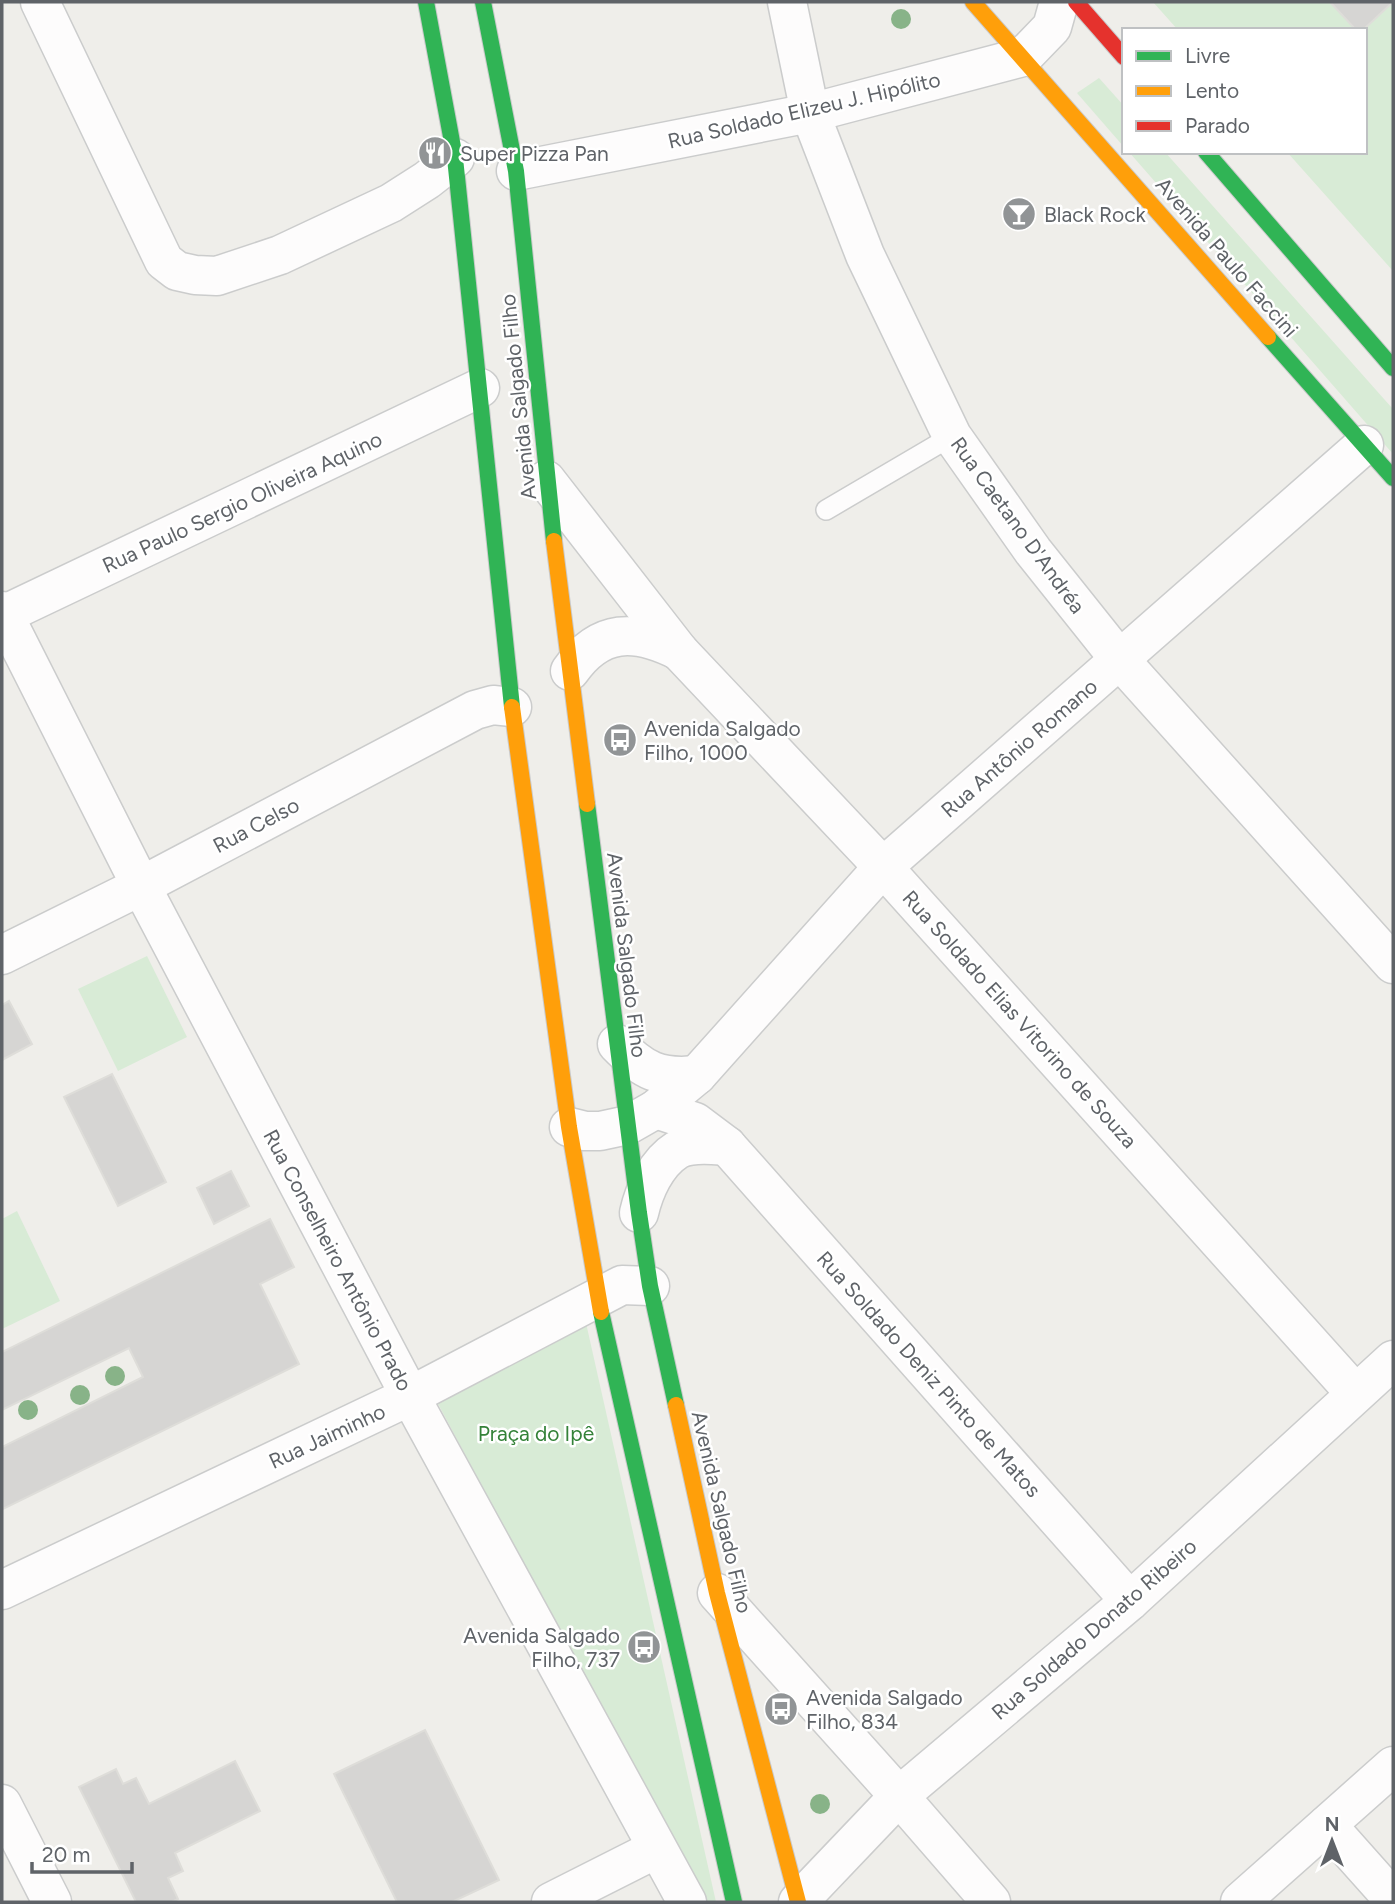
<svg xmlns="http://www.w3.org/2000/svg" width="1395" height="1904" viewBox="0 0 1395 1904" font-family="Figtree,sans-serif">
	<rect width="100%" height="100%" fill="#efeeea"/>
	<g fill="#d8ebd6">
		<path d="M1153,2H1393V271L1287,152H1365V30H1178Z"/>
		<path d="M1099,78L1124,106V147L1077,93Z"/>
		<path d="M1129,152H1165L1384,399L1393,409V454Z"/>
		<path d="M147,956L187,1037L118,1071L78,989Z"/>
		<path d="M17,1211L60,1301L2,1329V1219Z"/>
		<path d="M586,1323L716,1902H703L436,1400Z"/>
	</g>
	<g fill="#d6d5d3" stroke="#deddd9" stroke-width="2">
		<path d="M1330,2H1393L1363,30H1356Z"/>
		<path d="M9,1001L32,1044L2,1060V1005Z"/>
		<path d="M112,1074L166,1182L118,1206L64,1097Z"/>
		<path d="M231,1171L249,1206L214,1224L197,1188Z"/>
		<path d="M270,1219L294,1267L260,1284L299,1364L3,1509L2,1447L143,1377L129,1348L2,1410V1352Z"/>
		<path d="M425,1730L499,1880L452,1902H397L334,1774Z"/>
		<path d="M235,1761L260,1811L175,1853L183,1871L168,1878L178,1899L172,1902H136L79,1787L116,1769L123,1784L136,1778L149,1804Z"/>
	</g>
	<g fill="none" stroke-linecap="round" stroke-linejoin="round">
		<g stroke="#cbcccc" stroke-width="22">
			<path id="lane" d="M826,510L952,436"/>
		</g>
		<g stroke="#cbcccc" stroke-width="41">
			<g id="street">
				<path d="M40,2L164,261L177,271L195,275L217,276L280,255L391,203L427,180L455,158"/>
				<path d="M787,2L810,113L865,255L952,436L1033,551L1120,660L1393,964"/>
				<path d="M516,171L810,113L1023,57L1052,27L1059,2"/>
				<path d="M546,480L679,651L883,867L1355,1393"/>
				<path d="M2,611L141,886L410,1396L687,1902"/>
				<path d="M3,615L480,388"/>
				<path d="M570,671C600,628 635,629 679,651"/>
				<path d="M2,955L141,886L475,710L493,705L512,707"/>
				<path d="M617,1044C643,1071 660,1079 697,1075"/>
				<path d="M656,1109L695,1122L727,1146L1130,1601"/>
				<path d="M569,1127L585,1131H600L628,1125L656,1109L697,1075L883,867L1364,445"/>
				<path d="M639,1213C644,1191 656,1163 677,1150C691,1142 712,1145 727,1146"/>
				<path d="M2,1590L410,1396L622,1285L650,1286"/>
				<path d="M717,1593L899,1796L991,1902"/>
				<path d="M2,1804L52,1902"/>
				<path d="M1327,1825L1393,1899"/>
				<path d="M551,1902L656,1849"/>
				<path d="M798,1902L899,1796L1130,1601L1393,1360"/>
				<path d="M1240,1902L1393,1766"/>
			</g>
		</g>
		<g stroke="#cacacb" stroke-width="18">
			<g id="fast">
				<path d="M426,2L455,158L512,707"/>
				<path d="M483,2L516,171L554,541"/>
				<path d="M1206,152L1393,368"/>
				<path d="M1268,337L1393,478"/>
				<path d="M587,804L639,1213L650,1286L676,1405"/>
				<path d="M601,1312L734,1902"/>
			</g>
		</g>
		<g stroke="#cacacb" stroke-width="18">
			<g id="slow">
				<path d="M973,2L1268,337"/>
				<path d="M554,541L587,804"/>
				<path d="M512,707L569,1127L601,1312"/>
				<path d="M676,1405L717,1593L798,1902"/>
			</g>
		</g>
		<g stroke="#cacacb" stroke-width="18">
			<path id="jam" d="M1076,2L1124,57"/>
		</g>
		<use href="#lane" stroke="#fdfcfc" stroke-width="19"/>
		<use href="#street" stroke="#fdfcfc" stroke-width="38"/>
		<use href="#fast" stroke="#30b455" stroke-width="16"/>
		<use href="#slow" stroke="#ff9f0a" stroke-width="16"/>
		<use href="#jam" stroke="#e5322d" stroke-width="16"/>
	</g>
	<g fill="#88b388">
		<circle cx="901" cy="19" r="10"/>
		<circle cx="115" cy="1376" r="10"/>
		<circle cx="80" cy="1395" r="10"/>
		<circle cx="28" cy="1410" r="10"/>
		<circle cx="820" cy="1804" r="10"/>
	</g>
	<defs>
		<g id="restaurant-disc" transform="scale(1.75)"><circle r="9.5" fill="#919496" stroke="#fff"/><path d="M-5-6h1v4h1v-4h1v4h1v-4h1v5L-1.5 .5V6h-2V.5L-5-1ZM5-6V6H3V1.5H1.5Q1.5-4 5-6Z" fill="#fff"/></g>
		<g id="bar-disc" transform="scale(1.75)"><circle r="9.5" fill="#919496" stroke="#fff"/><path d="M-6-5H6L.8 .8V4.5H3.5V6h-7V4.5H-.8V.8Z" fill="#fff"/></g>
		<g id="bus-disc" transform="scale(1.75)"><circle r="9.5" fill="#919496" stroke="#fff"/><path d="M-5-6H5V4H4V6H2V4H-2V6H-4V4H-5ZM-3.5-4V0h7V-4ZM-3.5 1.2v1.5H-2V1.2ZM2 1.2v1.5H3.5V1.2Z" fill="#fff"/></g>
	</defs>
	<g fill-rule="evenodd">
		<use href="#restaurant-disc" x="435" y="153"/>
		<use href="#bar-disc" x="1019" y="214"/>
		<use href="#bus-disc" x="620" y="740"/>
		<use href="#bus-disc" x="644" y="1647"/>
		<use href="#bus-disc" x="781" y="1709"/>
	</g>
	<g text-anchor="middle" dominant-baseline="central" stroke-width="5" stroke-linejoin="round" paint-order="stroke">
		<g font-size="21" fill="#5f6368" stroke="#fff">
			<text transform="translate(804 110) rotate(-13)">Rua Soldado Elizeu J. Hipólito</text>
			<text transform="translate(1227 257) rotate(49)">Avenida Paulo Faccini</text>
			<text transform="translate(518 397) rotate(-96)">Avenida Salgado Filho</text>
			<text transform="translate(242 502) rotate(-25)">Rua Paulo Sergio Oliveira Aquino</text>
			<text transform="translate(1018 525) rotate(54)">Rua Caetano D'Andréa</text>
			<text transform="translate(1019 748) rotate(-41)">Rua Antônio Romano</text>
			<text transform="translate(256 825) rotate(-28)">Rua Celso</text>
			<text transform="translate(627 955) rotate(83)">Avenida Salgado Filho</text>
			<text transform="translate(1020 1019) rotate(48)">Rua Soldado Elias Vitorino de Souza</text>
			<text transform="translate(338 1260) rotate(62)">Rua Conselheiro Antônio Prado</text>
			<text transform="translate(929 1374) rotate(48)">Rua Soldado Deniz Pinto de Matos</text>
			<text transform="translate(327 1436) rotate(-25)">Rua Jaiminho</text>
			<text transform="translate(722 1512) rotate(77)">Avenida Salgado Filho</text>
			<text transform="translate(1094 1629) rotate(-41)">Rua Soldado Donato Ribeiro</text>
		</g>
		<g font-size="21" fill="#5f6368" stroke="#fff" text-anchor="start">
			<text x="460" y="153">Super Pizza Pan</text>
			<text x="1044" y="214">Black Rock</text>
			<text x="644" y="728">Avenida Salgado<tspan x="644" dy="24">Filho, 1000</tspan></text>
			<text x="620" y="1635" text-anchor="end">Avenida Salgado<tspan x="620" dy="24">Filho, 737</tspan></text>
			<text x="806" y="1697">Avenida Salgado<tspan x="806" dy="24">Filho, 834</tspan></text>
		</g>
		<g font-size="21" fill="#348238" stroke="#fff">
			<text x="536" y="1433">Praça do Ipê</text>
		</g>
	</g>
	<rect width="1395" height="1904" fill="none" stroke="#5f6368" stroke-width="7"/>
	<rect x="1122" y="28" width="245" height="126" fill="#ffffff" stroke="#bfc1c3" stroke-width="2"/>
	<rect x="1136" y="51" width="35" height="10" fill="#30b455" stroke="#bfc1c3" stroke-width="2"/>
	<text x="1185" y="63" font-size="21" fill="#5f6368">Livre</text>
	<rect x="1136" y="86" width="35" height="10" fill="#ff9f0a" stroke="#bfc1c3" stroke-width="2"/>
	<text x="1185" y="98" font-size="21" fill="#5f6368">Lento</text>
	<rect x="1136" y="121" width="35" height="10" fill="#e5322d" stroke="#bfc1c3" stroke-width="2"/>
	<text x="1185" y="133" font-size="21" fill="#5f6368">Parado</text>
	<g transform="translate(1332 1841)" stroke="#ffffff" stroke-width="5" paint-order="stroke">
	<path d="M0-5L12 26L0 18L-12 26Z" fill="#5f6368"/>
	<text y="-10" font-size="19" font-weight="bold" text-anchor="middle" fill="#5f6368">N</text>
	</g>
	<path d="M32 1862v10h100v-10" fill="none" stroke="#5f6368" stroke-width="3.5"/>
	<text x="42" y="1862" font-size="21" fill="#5f6368" stroke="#ffffff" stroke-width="5" paint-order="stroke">20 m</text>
</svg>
